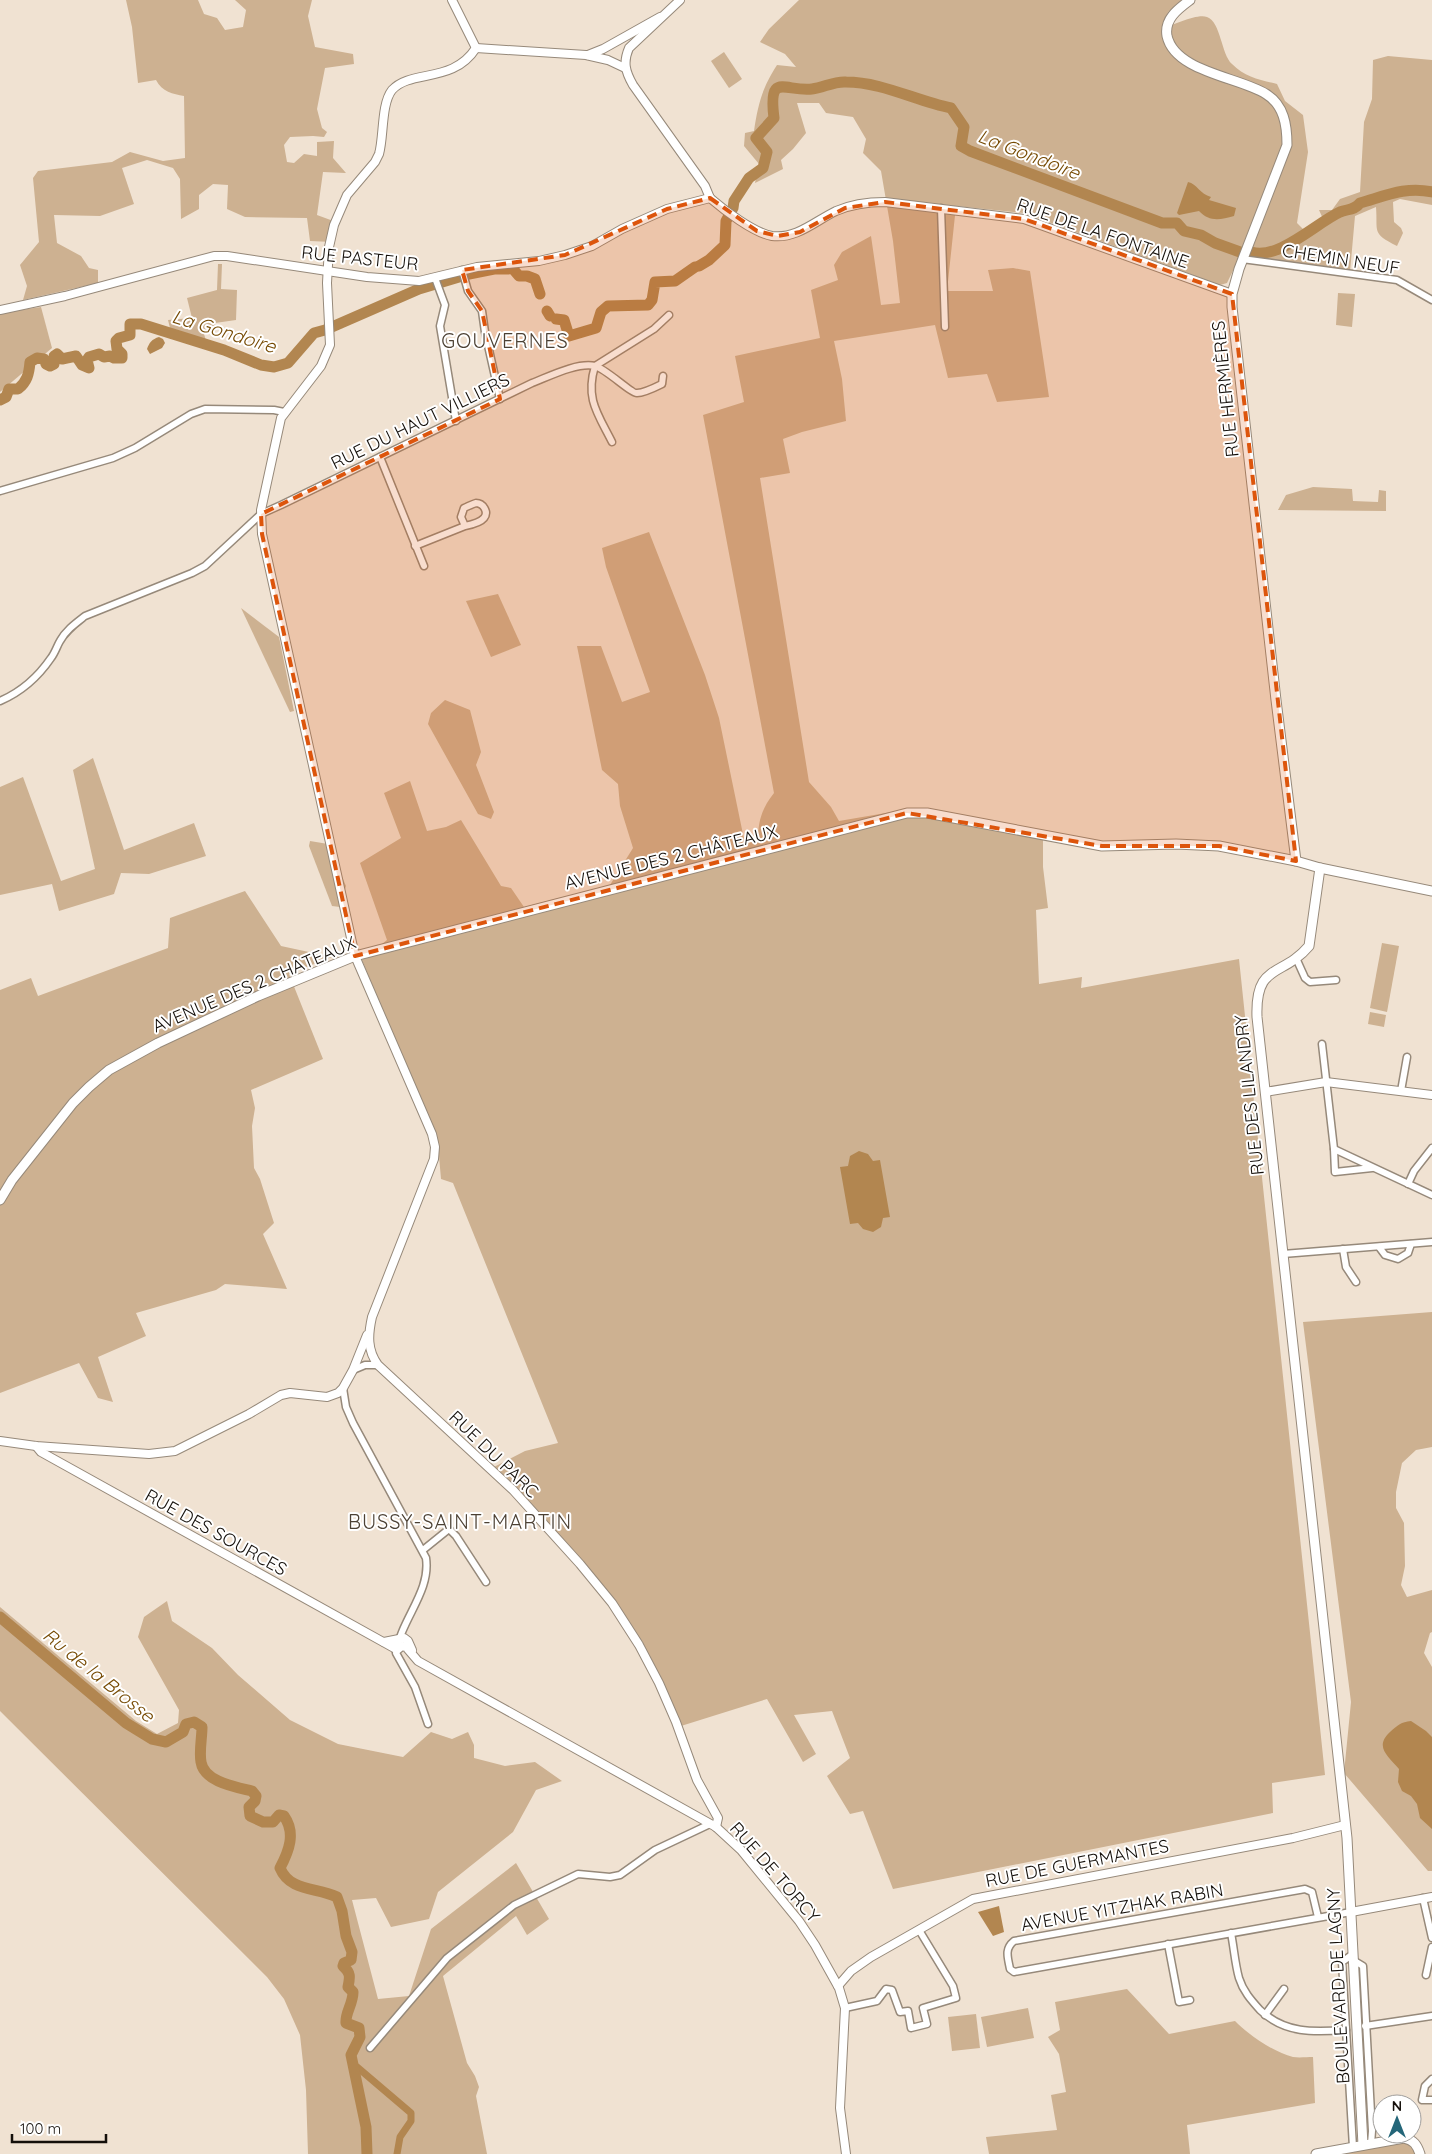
<svg xmlns="http://www.w3.org/2000/svg" width="1432" height="2154" viewBox="0 0 1432 2154" font-family="Quicksand,sans-serif">
	<rect width="100%" height="100%" fill="#f0e2d2"/>
	<g fill="#cdb191">
		<path d="M126,0H198L204,14L217,18L225,30L243,27L246,10L235,0H312L308,16L315,47L353,54L354,64L325,68L317,109L322,128L327,132L324,137L313,136L290,137L284,145L287,162L294,163L304,154L317,156V142L334,141L333,158L346,173L323,172L317,215L336,222L332,242L310,241L307,218L245,217L227,209L228,185L213,184L199,195V209L181,219L180,179L173,168L147,160L122,168L134,204L100,216L54,215L57,243L81,256L89,268L98,270V283L23,300L27,286L20,265L39,242L33,178L38,171L112,162L130,152L163,161L185,158L184,96C173,94 162,92 156,80L138,83L132,27Z"/>
		<path d="M799,0H1186L1168,12L1163,28C1173,25 1198,13 1207,17C1221,22 1221,54 1232,64C1245,77 1260,80 1277,84L1285,101L1303,115L1308,152L1297,223L1303,229L1324,221L1319,210H1332L1340,199L1360,192L1364,122L1372,99L1373,60L1388,56L1432,60V205L1400,199L1393,202L1394,222L1401,228L1403,233L1397,246C1371,233 1378,232 1376,207L1355,216L1350,272L1260,260L1241,254L1227,283L1220,285L1024,213L956,206L947,291H993L988,270L1013,268L1030,271L1049,397L997,402L987,374L948,378L935,325L834,341L842,379L846,421L802,432L783,439L790,473L760,478L809,782L831,807L839,821L915,808L1043,831V867L1048,908L1036,910L1039,984L1082,977L1081,988L1239,959L1325,1775L1272,1783L1273,1813L893,1889L863,1811L850,1814L827,1776L850,1758L832,1711L794,1715L816,1754L803,1762L767,1699L681,1726L642,1641L516,1487L492,1468L525,1451L558,1443L453,1183L441,1179L438,1145L362,960L387,940L360,863L401,838L384,793L410,781L427,831L446,827L461,820L501,886L511,888L524,907L610,885L633,848L620,806L618,784L602,770L577,646H601L622,702L650,692L606,567L602,548L649,532L705,675L719,718L745,844L758,840C758,821 762,808 774,793L703,415L744,402L735,356L820,338L811,290L838,280L834,265L842,252L871,236L881,305L900,303L893,241L881,171L863,153L866,139L853,117L826,113L819,103H797L806,133L793,149L781,160L783,169L755,183L759,164L744,146L745,133L754,131C758,105 762,88 777,65L796,67L785,54L760,42L769,29Z"/>
		<path d="M724,52L742,79L729,88L711,61Z"/>
		<path d="M218,264H222L221,289L237,290L236,320L215,323L216,331L204,334L207,344L171,332L168,320L192,318L187,298L217,290Z"/>
		<path d="M1338,293L1355,294L1352,327L1336,325Z"/>
		<path d="M41,307L52,348L0,392V313Z"/>
		<path d="M1313,487L1352,489L1353,501L1378,502L1379,490L1386,491V511L1278,510L1286,495Z"/>
		<path d="M498,594L521,645L491,657L466,601Z"/>
		<path d="M241,608L279,637L294,711L290,712Z"/>
		<path d="M445,700L470,710L481,752L476,765L494,812L491,819L478,814L428,724L431,713Z"/>
		<path d="M93,758L124,850L194,823L206,856L149,874L121,873L114,894L59,911L52,884L0,895V787L23,777L61,881L95,869L73,770Z"/>
		<path d="M310,841L328,844L346,886L340,907L332,906L309,846Z"/>
		<path d="M245,891L281,946L332,957L289,974L323,1059L251,1090L255,1108L252,1126L254,1168L260,1179L274,1223L263,1234L287,1289L225,1284L216,1290L136,1313L146,1336L98,1357L113,1402L98,1398L79,1363L0,1393V990L31,978L38,996L168,948L170,918Z"/>
		<path d="M1382,943L1399,946L1387,1012L1370,1008Z"/>
		<path d="M1370,1012L1386,1015L1384,1027L1368,1024Z"/>
		<path d="M1432,1312V1447L1416,1450L1402,1463L1396,1492V1508L1404,1523L1405,1566L1401,1585L1407,1597L1432,1590V1632L1430,1633L1424,1653L1432,1667V1871H1428L1344,1773L1351,1702L1303,1322Z"/>
		<path d="M167,1601L172,1621L212,1648L238,1675L290,1720L338,1744L403,1757L431,1732L452,1739L468,1732L474,1745V1758L505,1766L535,1762L562,1781L536,1790L513,1832L438,1892L429,1919L391,1927L376,1898L352,1900L378,1999L409,1996L431,1929L516,1863L549,1919L527,1935L516,1916L443,1976L467,2063L475,2076L479,2087L476,2096L487,2154H308L306,2090L300,2035L284,1999L267,1977L0,1711V1607L136,1721L157,1734L178,1723L179,1710L138,1637L144,1617Z"/>
		<path d="M1127,1989L1169,2034L1235,2021C1249,2035 1273,2052 1293,2057C1299,2058 1307,2057 1313,2057L1315,2103L1187,2125L1190,2154H989L986,2137L1057,2130L1051,2095L1066,2092L1059,2054L1048,2037L1060,2030L1055,2002Z"/>
		<path d="M1028,2008L1034,2038L987,2047L981,2017Z"/>
		<path d="M976,2014L980,2048L952,2051L948,2017Z"/>
		<path d="M1403,2141L1410,2143L1417,2154H1332Z"/>
	</g>
	<g fill="#b28650">
		<path d="M1188,182C1197,184 1200,194 1211,197L1209,200L1236,208L1234,216C1220,220 1209,222 1199,211L1179,215L1177,213Z"/>
		<path d="M159,337L163,339L165,343L162,348L150,354L147,349C149,343 152,339 159,337Z"/>
		<path d="M859,1151L868,1154L873,1161L880,1160L890,1217L883,1218L881,1227L873,1232L863,1229L858,1223L850,1224L840,1167L848,1166L850,1156Z"/>
		<path d="M1411,1721L1426,1731L1432,1737V1829L1420,1818L1417,1804L1411,1796L1402,1791L1398,1782L1399,1769C1388,1756 1374,1747 1390,1732C1398,1725 1401,1722 1411,1721Z"/>
		<path d="M999,1906L1004,1932L993,1936L978,1912Z"/>
	</g>
	<g fill="none" stroke-linecap="round" stroke-linejoin="round">
		<path stroke="#b28650" stroke-width="7" d="M352,2066L357,2067L411,2113V2121L400,2137L397,2154"/>
		<g stroke="#b28650" stroke-width="11">
			<path d="M1251,252C1278,261 1316,223 1340,212C1348,209 1355,210 1360,203C1385,196 1406,186 1432,192"/>
			<path d="M699,266L709,260L725,245L726,221L733,208L734,201L749,178L763,168L767,152L756,138L774,118C768,71 785,92 812,89C823,88 834,81 846,82C882,82 916,101 951,108L964,127L961,146L970,151L1162,223H1177L1184,231L1201,235L1215,243L1240,252"/>
			<path d="M513,269L519,276H527L535,279L540,294"/>
			<path d="M547,311L550,316"/>
			<path d="M556,319L564,320L569,336L596,328L601,312L608,306L648,305L652,300L655,282L675,281L695,267"/>
			<path d="M0,400L6,397L9,389H18C27,382 29,374 30,362L37,358L44,359L46,364L50,366L54,364V356L57,354L62,359L76,356L82,365L89,368L87,360L89,357L99,354L104,357L110,356L114,358H122V354L117,349L116,341L119,338L130,335V324H141L224,350L261,365L274,367L288,363L314,333L325,330L419,289L469,274L494,269H508"/>
			<path d="M0,1617L126,1723L152,1739L166,1742L183,1732L186,1724L194,1722L202,1727C202,1738 199,1751 201,1762C204,1782 236,1787 252,1791L256,1796L255,1801L249,1807L250,1816L263,1822H273L279,1815L284,1816C296,1833 289,1851 280,1868C290,1892 317,1887 337,1897L342,1911L346,1936L352,1952L351,1960L344,1963L343,1966C351,1973 350,1977 348,1987L353,1992C353,2004 345,2013 346,2023L359,2028L360,2037L351,2055L366,2127L367,2154"/>
		</g>
		<g stroke="#96897a" stroke-width="9">
			<g id="minor">
				<path d="M941,208L945,327"/>
				<path d="M1242,259L1397,280L1432,300"/>
				<path d="M462,270L468,291L482,311L485,332L500,399"/>
				<path d="M435,278L445,305L440,326L456,421"/>
				<path d="M595,366L654,329L669,315"/>
				<path d="M595,366C585,399 598,414 612,442"/>
				<path d="M380,457L424,566"/>
				<path d="M0,491L113,458L135,448L191,414L205,409L274,410L284,412"/>
				<path d="M415,546L465,526L461,517L464,508C467,507 472,504 476,503C483,503 489,512 484,518C480,523 470,525 465,526"/>
				<path d="M0,701C21,692 38,677 51,658C55,653 57,646 60,641C66,630 76,623 85,616L192,573L205,566L261,514L281,505L532,383C548,377 577,362 595,366C606,369 632,394 637,393C644,393 656,387 662,384L663,376"/>
				<path d="M1296,958L1305,978L1310,982L1336,980"/>
				<path d="M1322,1044L1334,1149L1432,1195"/>
				<path d="M1401,1091L1407,1057"/>
				<path d="M1334,1149L1335,1172L1372,1168"/>
				<path d="M1408,1184L1414,1171L1432,1148"/>
				<path d="M1379,1247L1385,1255L1398,1259L1408,1253L1411,1244"/>
				<path d="M1343,1249L1346,1267L1356,1282"/>
				<path d="M1283,1254L1432,1242"/>
				<path d="M353,1370L365,1365H378"/>
				<path d="M343,1388L346,1407L353,1423L426,1558C431,1592 401,1619 396,1653L415,1687L428,1724"/>
				<path d="M423,1550L449,1529L456,1536L486,1582"/>
				<path d="M1423,1898L1432,1938"/>
				<path d="M1318,1917L1312,1892L1305,1889L1014,1941C1004,1949 1008,1958 1010,1969L1014,1972L1351,1912"/>
				<path d="M1231,1933C1234,1948 1235,1964 1239,1978C1243,1991 1251,2000 1260,2010C1285,2034 1314,2032 1346,2030"/>
				<path d="M1168,1944L1179,2002L1190,2000"/>
				<path d="M1353,1954L1342,1962L1353,2147"/>
				<path d="M1353,1960L1363,1966L1372,2131L1371,2144"/>
				<path d="M1426,1975L1432,1947"/>
				<path d="M845,2008L877,2001L886,1989L892,1990L900,2012L908,2011L911,2028L927,2024L923,2008L956,1998L953,1986L919,1930"/>
				<path d="M1265,2015L1284,1989"/>
				<path d="M1365,2026L1432,2016"/>
				<path d="M370,2048L447,1958L514,1905L578,1874L610,1877L620,1875L655,1850L710,1824"/>
				<path d="M1432,2079L1425,2086L1422,2100H1432"/>
			</g>
		</g>
		<g stroke="#96897a" stroke-width="10">
			<g id="tertiary">
				<path d="M452,0L476,48"/>
				<path d="M680,0L629,48C623,62 625,71 633,85L705,186L710,198"/>
				<path d="M476,48C453,84 411,69 392,90C381,104 384,137 379,154L375,162L347,195L334,225L329,247L327,283L330,345L321,366L281,418L261,510L262,534L355,956L432,1134L435,1147L434,1159L372,1317C368,1335 367,1350 378,1365L513,1490L580,1564L612,1603L639,1645L659,1683L676,1722L697,1780L718,1818L716,1827"/>
				<path d="M476,48L586,55L608,60L625,68"/>
				<path d="M588,55L603,49L660,17"/>
				<path d="M710,198C724,210 754,233 772,236C797,239 815,221 836,211C852,204 868,202 885,202L1024,219L1232,294"/>
				<path d="M0,310L65,296L214,256H227L367,277L419,281L477,267L539,261L565,255L592,246L622,229L667,209L710,198"/>
				<path d="M1265,1092L1326,1082L1432,1095"/>
				<path d="M0,1441L36,1446L149,1454L175,1451L249,1414L281,1395L290,1393L327,1397L338,1393L343,1388L353,1370L367,1335"/>
				<path d="M36,1446L41,1452L394,1648L397,1650L402,1646L406,1647L418,1661L716,1827L741,1850L799,1921L815,1945L839,1988L845,2008L840,2108L846,2154"/>
				<path d="M384,1642L404,1638L408,1641L412,1650"/>
				<path d="M1351,1912L1432,1897"/>
				<path d="M838,1986L851,1971L871,1957L973,1899L1293,1838L1345,1825"/>
			</g>
		</g>
		<g stroke="#96897a" stroke-width="11">
			<g id="secondary">
				<path d="M1190,0C1178,9 1164,19 1167,36C1175,72 1239,77 1266,94C1284,105 1287,125 1287,145L1239,269L1232,294V307L1276,700L1296,861"/>
				<path d="M1320,868L1309,946C1282,978 1255,962 1257,1017L1347,1838L1363,2145"/>
				<path d="M0,1200L12,1180L73,1103L89,1087L109,1070L158,1043L258,996L355,956L907,813H927L1102,846L1176,844L1219,846L1296,861L1320,868L1432,891"/>
				<path d="M1316,2154L1404,2138C1414,2140 1417,2145 1420,2154"/>
			</g>
		</g>
		<use href="#minor" stroke="#fff" stroke-width="6"/>
		<use href="#tertiary" stroke="#fff" stroke-width="8"/>
		<use href="#secondary" stroke="#fff" stroke-width="9"/>
	</g>
	<path fill="#dd550c" fill-opacity="0.2" stroke="#dd550c" stroke-width="4" stroke-dasharray="10 6" stroke-linejoin="round" d="M710,198L757,231L778,236L800,232L845,208L885,202L1024,219L1232,294L1296,861L1219,846H1102L907,813L355,956L262,534L261,514L500,399L482,311L468,291L462,270L565,255L667,209Z"/>
	<g text-anchor="middle" dominant-baseline="central" stroke-width="4" stroke-linejoin="round" paint-order="stroke">
		<g font-size="18" fill="#140f0a" stroke="#fff">
			<text transform="translate(1103 233) rotate(19)">RUE DE LA FONTAINE</text>
			<text transform="translate(360 258) rotate(6)">RUE PASTEUR</text>
			<text transform="translate(1341 259) rotate(9)">CHEMIN NEUF</text>
			<text transform="translate(1225 389) rotate(-96)">RUE HERMIÈRES</text>
			<text transform="translate(420 421) rotate(-26)">RUE DU HAUT VILLIERS</text>
			<text transform="translate(671 857) rotate(-14)">AVENUE DES 2 CHÂTEAUX</text>
			<text transform="translate(254 984) rotate(-23)">AVENUE DES 2 CHÂTEAUX</text>
			<text transform="translate(1249 1095) rotate(-96)">RUE DES LILANDRY</text>
			<text transform="translate(494 1454) rotate(44)">RUE DU PARC</text>
			<text transform="translate(216 1532) rotate(29)">RUE DES SOURCES</text>
			<text transform="translate(1077 1863) rotate(-11)">RUE DE GUERMANTES</text>
			<text transform="translate(775 1872) rotate(49)">RUE DE TORCY</text>
			<text transform="translate(1122 1907) rotate(-10)">AVENUE YITZHAK RABIN</text>
			<text transform="translate(1338 1986) rotate(-93)">BOULEVARD DE LAGNY</text>
		</g>
		<g font-size="19" font-style="italic" fill="#764a03" stroke="#fff">
			<text transform="translate(1029 154) rotate(21)">La Gondoire</text>
			<text transform="translate(224 331) rotate(17)">La Gondoire</text>
			<text transform="translate(99 1675) rotate(39)">Ru de la Brosse</text>
		</g>
		<g font-size="20" letter-spacing="1" fill="#4c4134" stroke="#fff">
			<text x="505" y="340">GOUVERNES</text>
			<text x="460" y="1521">BUSSY-SAINT-MARTIN</text>
		</g>
	</g>
	<g transform="translate(1397 2119)"><circle r="24" fill="#ffffff" stroke="#a19f9d"/>
	<path d="M0-4L9 19L0 12L-9 19Z" fill="#246679"/>
	<text y="-8" font-size="14" font-weight="bold" text-anchor="middle" fill="#140f0a">N</text>
	</g>
	<path d="M12 2134v8h94v-8" fill="none" stroke="#140f0a" stroke-width="2.5"/>
	<text x="20" y="2134" font-size="15" fill="#140f0a" stroke="#ffffff" stroke-width="4" paint-order="stroke">100 m</text>
</svg>
